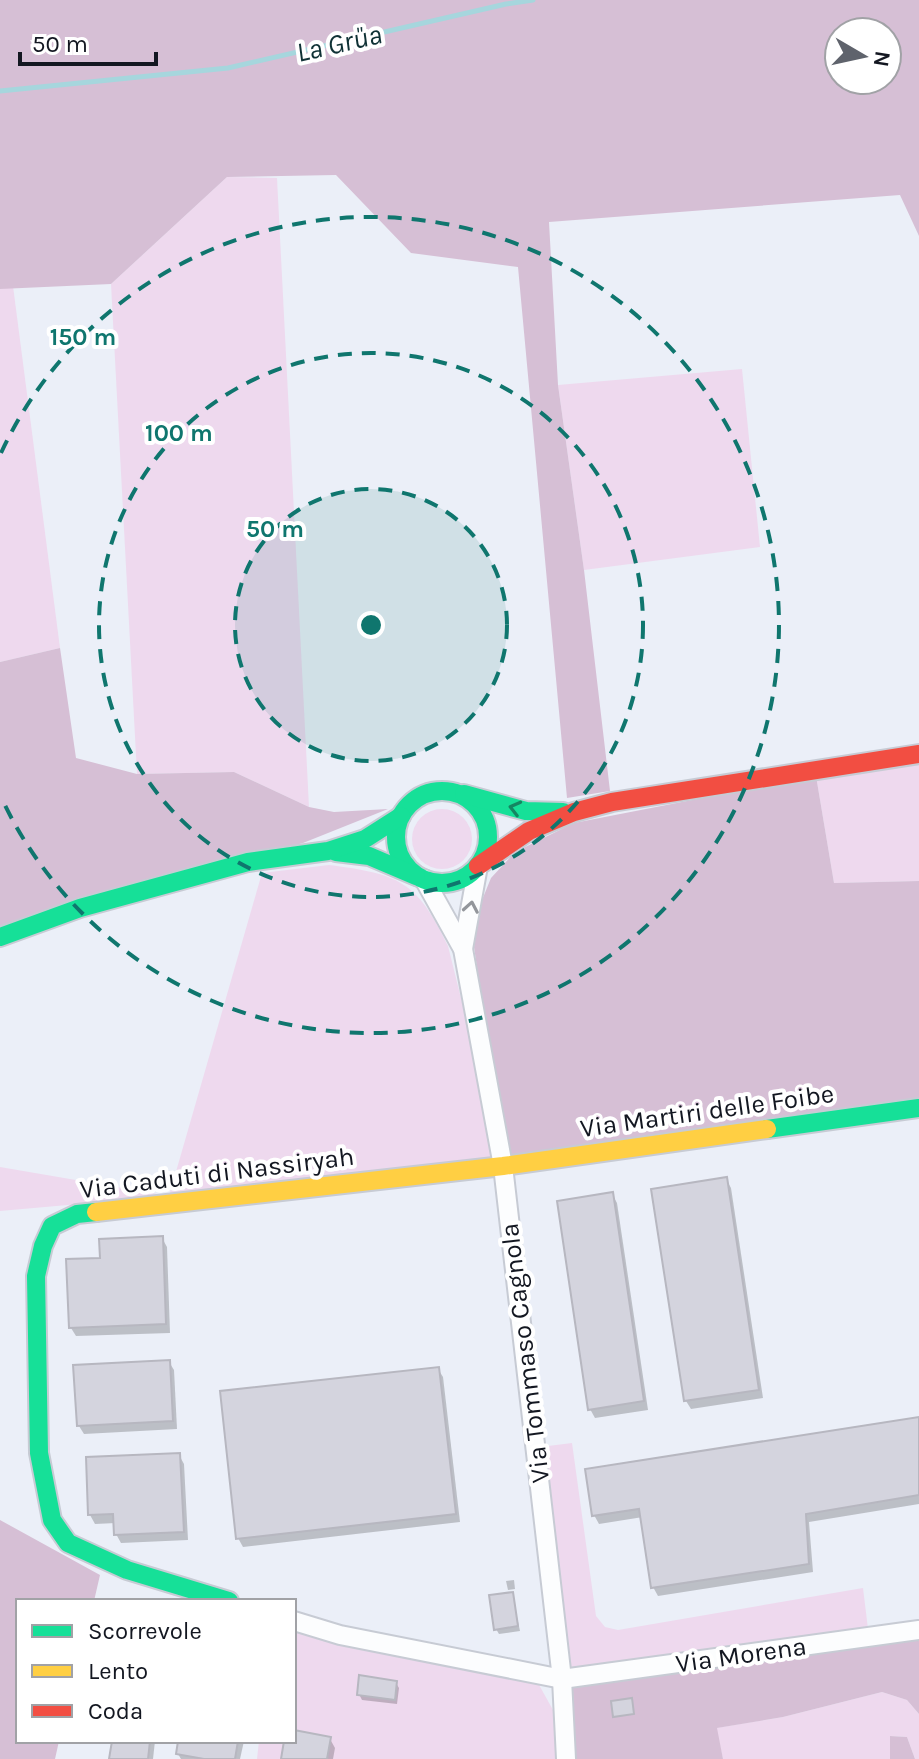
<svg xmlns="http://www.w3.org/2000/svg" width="919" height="1759" viewBox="0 0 919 1759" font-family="Karla,sans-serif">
	<rect width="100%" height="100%" fill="#ebeff8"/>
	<g fill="#eed9ee">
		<path d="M227,177L277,178L309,807L234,772L137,774L111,284Z"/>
		<path d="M13,286L60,648L0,662V289Z"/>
		<path d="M742,369L760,547L584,570L558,385Z"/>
		<path d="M919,761V881L834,883L816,776Z"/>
		<circle cx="442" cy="839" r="30"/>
		<path d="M329,865C398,874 417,880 448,946L501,1159L169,1196L0,1211V1167L169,1196L262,873Z"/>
		<path d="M572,1443L596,1616L605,1627L618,1630L863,1588L868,1629L568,1670V1646L540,1447Z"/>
		<path d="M294,1628L538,1683L553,1710L556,1759H257L259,1741H294Z"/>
		<path d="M882,1692L907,1700L919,1714V1759H915L907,1737L890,1736V1759H723L716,1728L783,1717Z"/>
	</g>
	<g fill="#d6bfd5" fill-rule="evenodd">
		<path d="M0,0H919V236L900,195L549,222L558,385L584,570L610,791L567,798L518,267L411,253L336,175L227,177L111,284L0,289ZM839,32H887V80H839Z"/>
		<path d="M60,648L76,758L137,774L234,772L309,807L334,812L388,809L303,843L0,928V662Z"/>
		<path d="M816,776L834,883L919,881V1107L505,1159L474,947L480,905L491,878L515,852L574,823Z"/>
		<path d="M0,1520L100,1575L94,1601H18V1741H59L55,1759H0Z"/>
		<path d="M919,1636V1714L907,1700L882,1692L783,1717L717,1728L723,1759H575L570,1685Z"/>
		<path d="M890,1736L907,1737L915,1759H890Z"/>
	</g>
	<g fill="#0003">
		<path d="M726,1179L731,1188L763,1398L691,1409L686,1401Z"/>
		<path d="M612,1194L617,1203L648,1410L595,1418L590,1409Z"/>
		<path d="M162,1238L167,1247L170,1333L76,1336L71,1328L102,1260Z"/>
		<path d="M169,1362L174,1370L177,1429L84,1434L79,1426Z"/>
		<path d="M438,1369L443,1377L460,1522L243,1547L238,1538Z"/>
		<path d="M919,1419V1504L809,1522L813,1572L658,1596L653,1587L643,1517L599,1524L594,1515Z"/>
		<path d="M179,1455L184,1464L188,1540L121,1543L116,1534V1523L95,1524L90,1515Z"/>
		<path d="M514,1580L515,1589L508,1590L506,1581Z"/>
		<path d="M512,1594L520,1631L499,1634L496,1629Z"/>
		<path d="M396,1683L399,1688L397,1704L362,1700L359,1694Z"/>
		<path d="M294,1732L330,1739L335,1748L333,1759H283L286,1741H294Z"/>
		<path d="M114,1741H155L153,1759H111Z"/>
		<path d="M180,1741H244L240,1759H181L178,1754Z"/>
	</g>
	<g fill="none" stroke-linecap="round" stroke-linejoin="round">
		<path stroke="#a6d6dd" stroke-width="5" d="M0,91L228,68L506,4L533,0"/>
	</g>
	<g fill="#d4d4de" stroke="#b7b7c0" stroke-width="2">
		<path d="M727,1177L759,1390L684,1401L651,1189Z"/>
		<path d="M613,1192L644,1401L588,1410L557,1201Z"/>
		<path d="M163,1236L166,1324L69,1328L66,1259L100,1258L99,1239Z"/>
		<path d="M170,1360L173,1421L77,1426L73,1365Z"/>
		<path d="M439,1367L456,1514L236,1539L220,1391Z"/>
		<path d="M919,1417V1495L806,1514L809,1564L651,1588L639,1509L592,1516L585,1469Z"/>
		<path d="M180,1453L184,1532L114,1535L113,1514L88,1515L86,1457Z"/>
		<path d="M513,1592L518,1626L494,1630L489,1595Z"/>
		<path d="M359,1675L397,1681L395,1700L357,1695Z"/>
		<path d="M632,1698L634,1714L613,1717L611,1701Z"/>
		<path d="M294,1730L331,1737L327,1759H281L284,1741H294Z"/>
		<path d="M112,1741H150L148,1759H109Z"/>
		<path d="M178,1741H238L235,1759H204L176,1754Z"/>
	</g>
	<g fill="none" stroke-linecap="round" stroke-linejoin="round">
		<g stroke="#c7cbd4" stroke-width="22">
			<g id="street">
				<path d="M424,879L463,949L503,1166L562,1679L566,1759"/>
				<path d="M463,949L478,866"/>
				<path d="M294,1621L340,1635L562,1679L919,1630"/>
			</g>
		</g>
		<g stroke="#c7cbd4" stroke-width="22">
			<g id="fast">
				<circle cx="442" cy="837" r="46"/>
				<path d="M464,794L526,811L563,812"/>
				<path d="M336,852L369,856L416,876"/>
				<path d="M0,937L80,908L248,862L328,851L365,839L401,816"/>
				<path d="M767,1129L919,1108"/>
				<path d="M96,1212L77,1214L52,1226L43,1246L36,1276L39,1453L52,1520L68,1543L127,1570L229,1601"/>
			</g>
		</g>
		<g stroke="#c7cbd4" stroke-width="22">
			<path id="slow" d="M96,1212L503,1166L767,1129"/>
		</g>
		<g stroke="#c7cbd4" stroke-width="22">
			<path id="jam" d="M478,866L529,831L574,812L612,802L919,754"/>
		</g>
		<use href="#street" stroke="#fcfdfe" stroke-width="18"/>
		<use href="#fast" stroke="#16e098" stroke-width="18"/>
		<use href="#slow" stroke="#ffcf43" stroke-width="18"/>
		<use href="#jam" stroke="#f24e42" stroke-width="18"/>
	</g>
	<defs><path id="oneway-chevron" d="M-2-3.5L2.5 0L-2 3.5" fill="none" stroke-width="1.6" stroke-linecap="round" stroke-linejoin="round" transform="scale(2)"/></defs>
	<use stroke="#158662" href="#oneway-chevron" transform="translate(515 808) rotate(-166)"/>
	<use stroke="#93969b" href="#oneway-chevron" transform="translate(471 907) rotate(-80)"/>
	<circle cx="371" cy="625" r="136" fill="#0f766e" fill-opacity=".12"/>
	<g fill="none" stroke="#0f766e" stroke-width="4" stroke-dasharray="14 10">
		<circle cx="371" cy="625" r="136"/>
		<circle cx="371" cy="625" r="272"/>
		<path d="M1 453A408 408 0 1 1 1 797"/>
	</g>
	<g text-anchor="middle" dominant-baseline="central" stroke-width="8" stroke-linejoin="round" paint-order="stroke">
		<g font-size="26" fill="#131721" stroke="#fff">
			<text transform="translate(707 1111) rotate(-8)">Via Martiri delle Foibe</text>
			<text transform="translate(217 1173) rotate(-7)">Via Caduti di Nassiryah</text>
			<text transform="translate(525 1353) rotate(-97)">Via Tommaso Cagnola</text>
			<text transform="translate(741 1655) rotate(-8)">Via Morena</text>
		</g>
		<g font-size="28" font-style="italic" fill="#0f3135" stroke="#fff">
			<text transform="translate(339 43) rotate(-13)">La Grűa</text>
		</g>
	</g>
	<circle cx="371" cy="625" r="12" fill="#0f766e" stroke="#fff" stroke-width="4"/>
	<g font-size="24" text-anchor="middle" font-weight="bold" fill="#0f766e" stroke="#fff" stroke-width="8" stroke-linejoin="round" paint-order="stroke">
		<text x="83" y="345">150 m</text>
		<text x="179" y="441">100 m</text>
		<text x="275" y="537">50 m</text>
	</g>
	<rect x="16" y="1599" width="280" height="144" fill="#ffffff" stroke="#a1a2a6" stroke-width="2"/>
	<rect x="32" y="1625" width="40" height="12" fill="#16e098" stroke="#a1a2a6" stroke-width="2"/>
	<text x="88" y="1639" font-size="24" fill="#131721">Scorrevole</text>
	<rect x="32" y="1665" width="40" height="12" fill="#ffcf43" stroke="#a1a2a6" stroke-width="2"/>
	<text x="88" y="1679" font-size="24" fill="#131721">Lento</text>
	<rect x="32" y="1705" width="40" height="12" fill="#f24e42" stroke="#a1a2a6" stroke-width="2"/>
	<text x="88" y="1719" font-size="24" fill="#131721">Coda</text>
	<g transform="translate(863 56) rotate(99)"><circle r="38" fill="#ffffff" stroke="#a1a2a6" stroke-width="2"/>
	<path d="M0-6L14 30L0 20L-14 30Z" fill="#5f636c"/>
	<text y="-12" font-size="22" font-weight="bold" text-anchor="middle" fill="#131721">N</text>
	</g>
	<path d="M20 52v12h136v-12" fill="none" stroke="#131721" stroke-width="4"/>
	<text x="32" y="52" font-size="24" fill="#131721" stroke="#ffffff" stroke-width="6" paint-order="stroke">50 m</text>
</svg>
